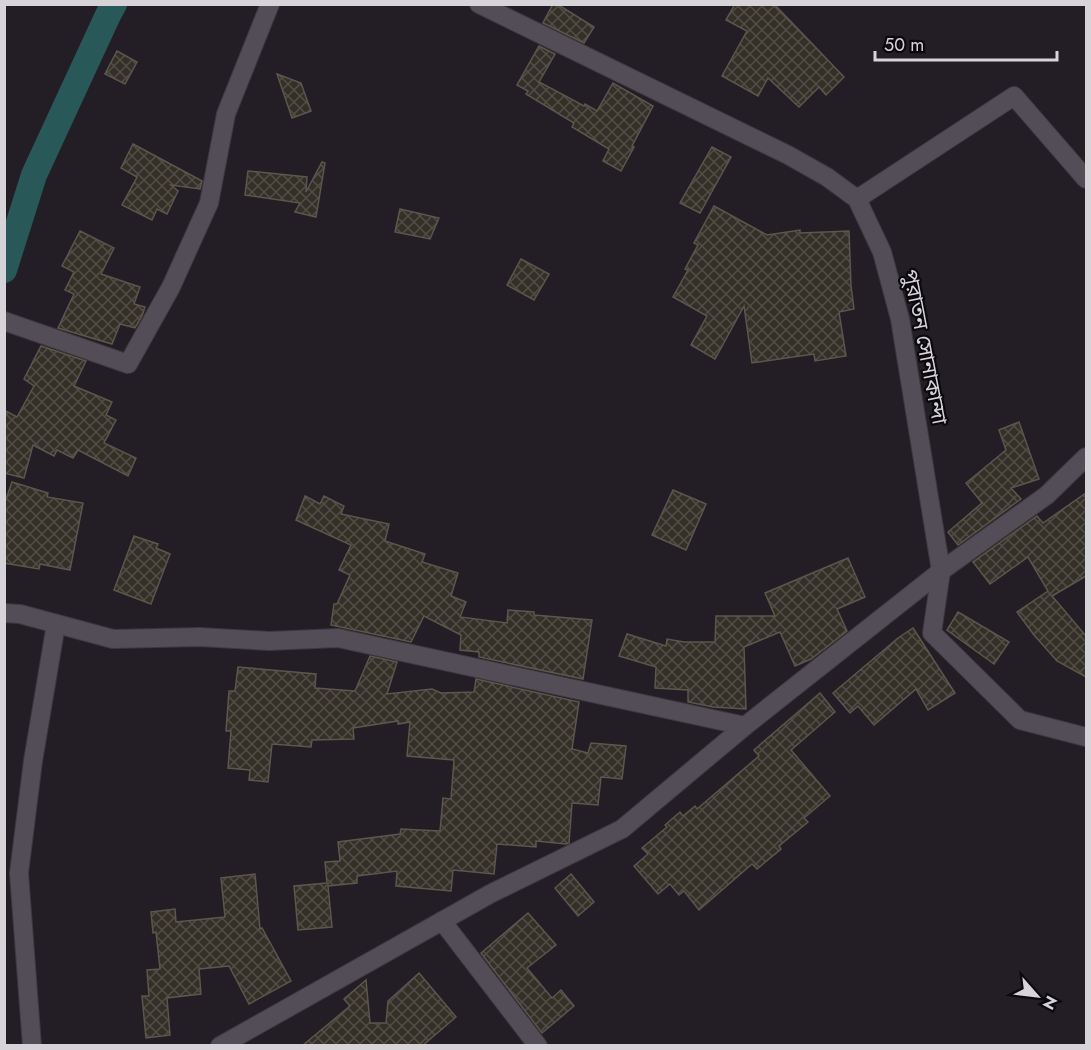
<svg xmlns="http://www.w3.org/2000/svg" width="1091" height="1050" font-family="Jost,'Noto Sans Bengali',sans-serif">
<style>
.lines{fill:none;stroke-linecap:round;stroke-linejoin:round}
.canal{stroke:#285858;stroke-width:26}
.building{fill:url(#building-cross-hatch);stroke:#5c564d;stroke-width:1.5}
.minor-casing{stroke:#3d393f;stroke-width:20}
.minor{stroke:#524d56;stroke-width:18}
.labels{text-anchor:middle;stroke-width:4.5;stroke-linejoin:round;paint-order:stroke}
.street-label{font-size:21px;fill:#d7d4d9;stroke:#0b090d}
</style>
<defs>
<pattern id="building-cross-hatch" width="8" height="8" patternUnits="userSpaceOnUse" patternTransform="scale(1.5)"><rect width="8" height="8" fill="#353027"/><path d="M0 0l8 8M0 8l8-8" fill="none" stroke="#524d46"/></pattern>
</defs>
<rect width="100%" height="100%" fill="#231e26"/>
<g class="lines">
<polyline class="canal" points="4,270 34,175 108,15 114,4"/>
</g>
<g class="building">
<polygon points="553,4 557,4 594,27 584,43 543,23"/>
<polygon points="735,4 774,4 844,77 826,95 819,87 799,107 768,78 758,96 722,76 747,31 726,20"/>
<polygon points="539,46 555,54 539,82 584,106 585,104 597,111 613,83 653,106 632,146 634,147 621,171 603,161 609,149 572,127 574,123 526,94 528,91 517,85"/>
<polygon points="117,51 137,62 125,84 105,74"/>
<polygon points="277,74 301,83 311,111 292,118"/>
<polygon points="133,144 202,181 200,189 171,185 178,191 167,214 157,209 152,220 122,205 137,177 121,168"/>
<polygon points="712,147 731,157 700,213 680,203"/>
<polygon points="322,162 325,163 316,217 295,212 300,203 245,195 248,171 307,177 306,192"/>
<polygon points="714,206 767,235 800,230 800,233 849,231 851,286 854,309 839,312 846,356 815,361 814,354 752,363 744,306 715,359 691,345 707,316 673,297 688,270 685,269 698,245 694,243"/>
<polygon points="400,209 439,218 430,239 395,232"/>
<polygon points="80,231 114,248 101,274 140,287 134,304 145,307 142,316 135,328 120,324 112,344 58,328 74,294 65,290 74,272 62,266"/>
<polygon points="521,259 549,274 534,300 507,285"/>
<polygon points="41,346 86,361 74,386 112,402 106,415 116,420 104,443 136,458 128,476 78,450 73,458 57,450 54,456 33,445 24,478 4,473 4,410 17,417 34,386 24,379"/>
<polygon points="1019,422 1039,479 1011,488 1021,499 958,545 948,532 982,503 966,483 1006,450 999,430"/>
<polygon points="12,482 48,493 47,497 83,503 70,570 40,564 39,569 4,563 4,505"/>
<polygon points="673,490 706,504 686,550 652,535"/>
<polygon points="1086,493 1086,576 1052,596 1086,636 1086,677 1057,661 1034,635 1017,612 1048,591 1028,557 990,584 973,562 1037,516 1043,523"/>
<polygon points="305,496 320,504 324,496 344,506 341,514 389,524 385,541 425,554 422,562 458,573 451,596 466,602 460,617 507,623 508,610 534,612 534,615 592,620 583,679 479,657 479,652 460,650 461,635 424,616 411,642 331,625 334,604 337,604 350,575 339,570 351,545 296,520"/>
<polygon points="134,536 158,544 156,548 170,554 151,604 114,590"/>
<polygon points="848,558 865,597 837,609 847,631 811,659 795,666 780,632 744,647 746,709 713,707 688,702 688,690 655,688 656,667 619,656 627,634 666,646 667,639 684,642 715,642 716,616 775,616 765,593"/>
<polygon points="958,612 1009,642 994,664 947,630"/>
<polygon points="913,628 955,693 928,710 916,689 874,725 858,706 850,713 833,693 898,638"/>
<polygon points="370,656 397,662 387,694 432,689 441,693 474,692 476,679 579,702 572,749 588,753 591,743 626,746 622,779 601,777 598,805 572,803 569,843 566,844 536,841 536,847 497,844 494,874 453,870 451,891 396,886 397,871 357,876 357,883 328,886 332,927 298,930 294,886 327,883 325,862 340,861 338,842 400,834 401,829 440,831 443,798 451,799 454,760 407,756 410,722 398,724 398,721 353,728 354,739 312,740 311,747 272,744 268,782 249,780 250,770 228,768 231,731 226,731 229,691 235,691 238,667 316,674 315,688 355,691"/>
<polygon points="820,693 835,712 791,750 830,796 804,818 808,822 779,846 781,849 757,869 752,864 699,910 684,891 679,895 670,884 658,894 634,866 648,854 642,848 667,827 665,825 680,812 683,816 695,806 697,809 759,756 754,750"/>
<polygon points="255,874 260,929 262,928 291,981 249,1004 229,966 199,969 201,994 167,998 170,1035 146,1038 142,996 149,996 147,970 160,969 156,932 153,933 151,912 175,909 176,922 225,917 221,878"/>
<polygon points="571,874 594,902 578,916 555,888"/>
<polygon points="528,913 556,945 527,968 552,998 561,990 574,1006 542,1033 481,953"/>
<polygon points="419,973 456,1017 422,1046 302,1046 350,1006 344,999 366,980 370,1023 386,1023 388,1001"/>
</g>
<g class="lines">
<g class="minor-casing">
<g id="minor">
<polyline points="479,4 788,155 827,177 857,199 882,252 900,319 941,571 932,633 1020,720 1086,737"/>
<polyline points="857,199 1014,96 1086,179"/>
<polyline points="4,321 128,364 171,287 209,203 226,114 270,4"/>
<polyline points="4,613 20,614 113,639 200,637 269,641 338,638 745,726"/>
<polyline points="442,921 538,1046"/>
<polyline points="32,1046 19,873 33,761 56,624"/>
<polyline points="220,1046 490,894 622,829 745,726 941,571 1047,495 1086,457"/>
</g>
</g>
<use href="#minor" class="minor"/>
</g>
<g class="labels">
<g class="street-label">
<text transform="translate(925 347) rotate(79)" y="7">পুরাতন সোনাকান্দা</text>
</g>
</g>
<rect width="1091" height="1050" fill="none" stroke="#d7d4d9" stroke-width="12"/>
<g transform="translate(1037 996) rotate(118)" stroke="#0b090d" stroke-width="4.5" paint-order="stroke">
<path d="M0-4.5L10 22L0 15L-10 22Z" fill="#d7d4d9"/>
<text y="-9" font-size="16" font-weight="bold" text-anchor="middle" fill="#d7d4d9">N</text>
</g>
<path d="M875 51v9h182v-9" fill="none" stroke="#d7d4d9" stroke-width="3"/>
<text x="884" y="51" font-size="18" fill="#d7d4d9" stroke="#0b090d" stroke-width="4.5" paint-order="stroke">50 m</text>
</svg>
